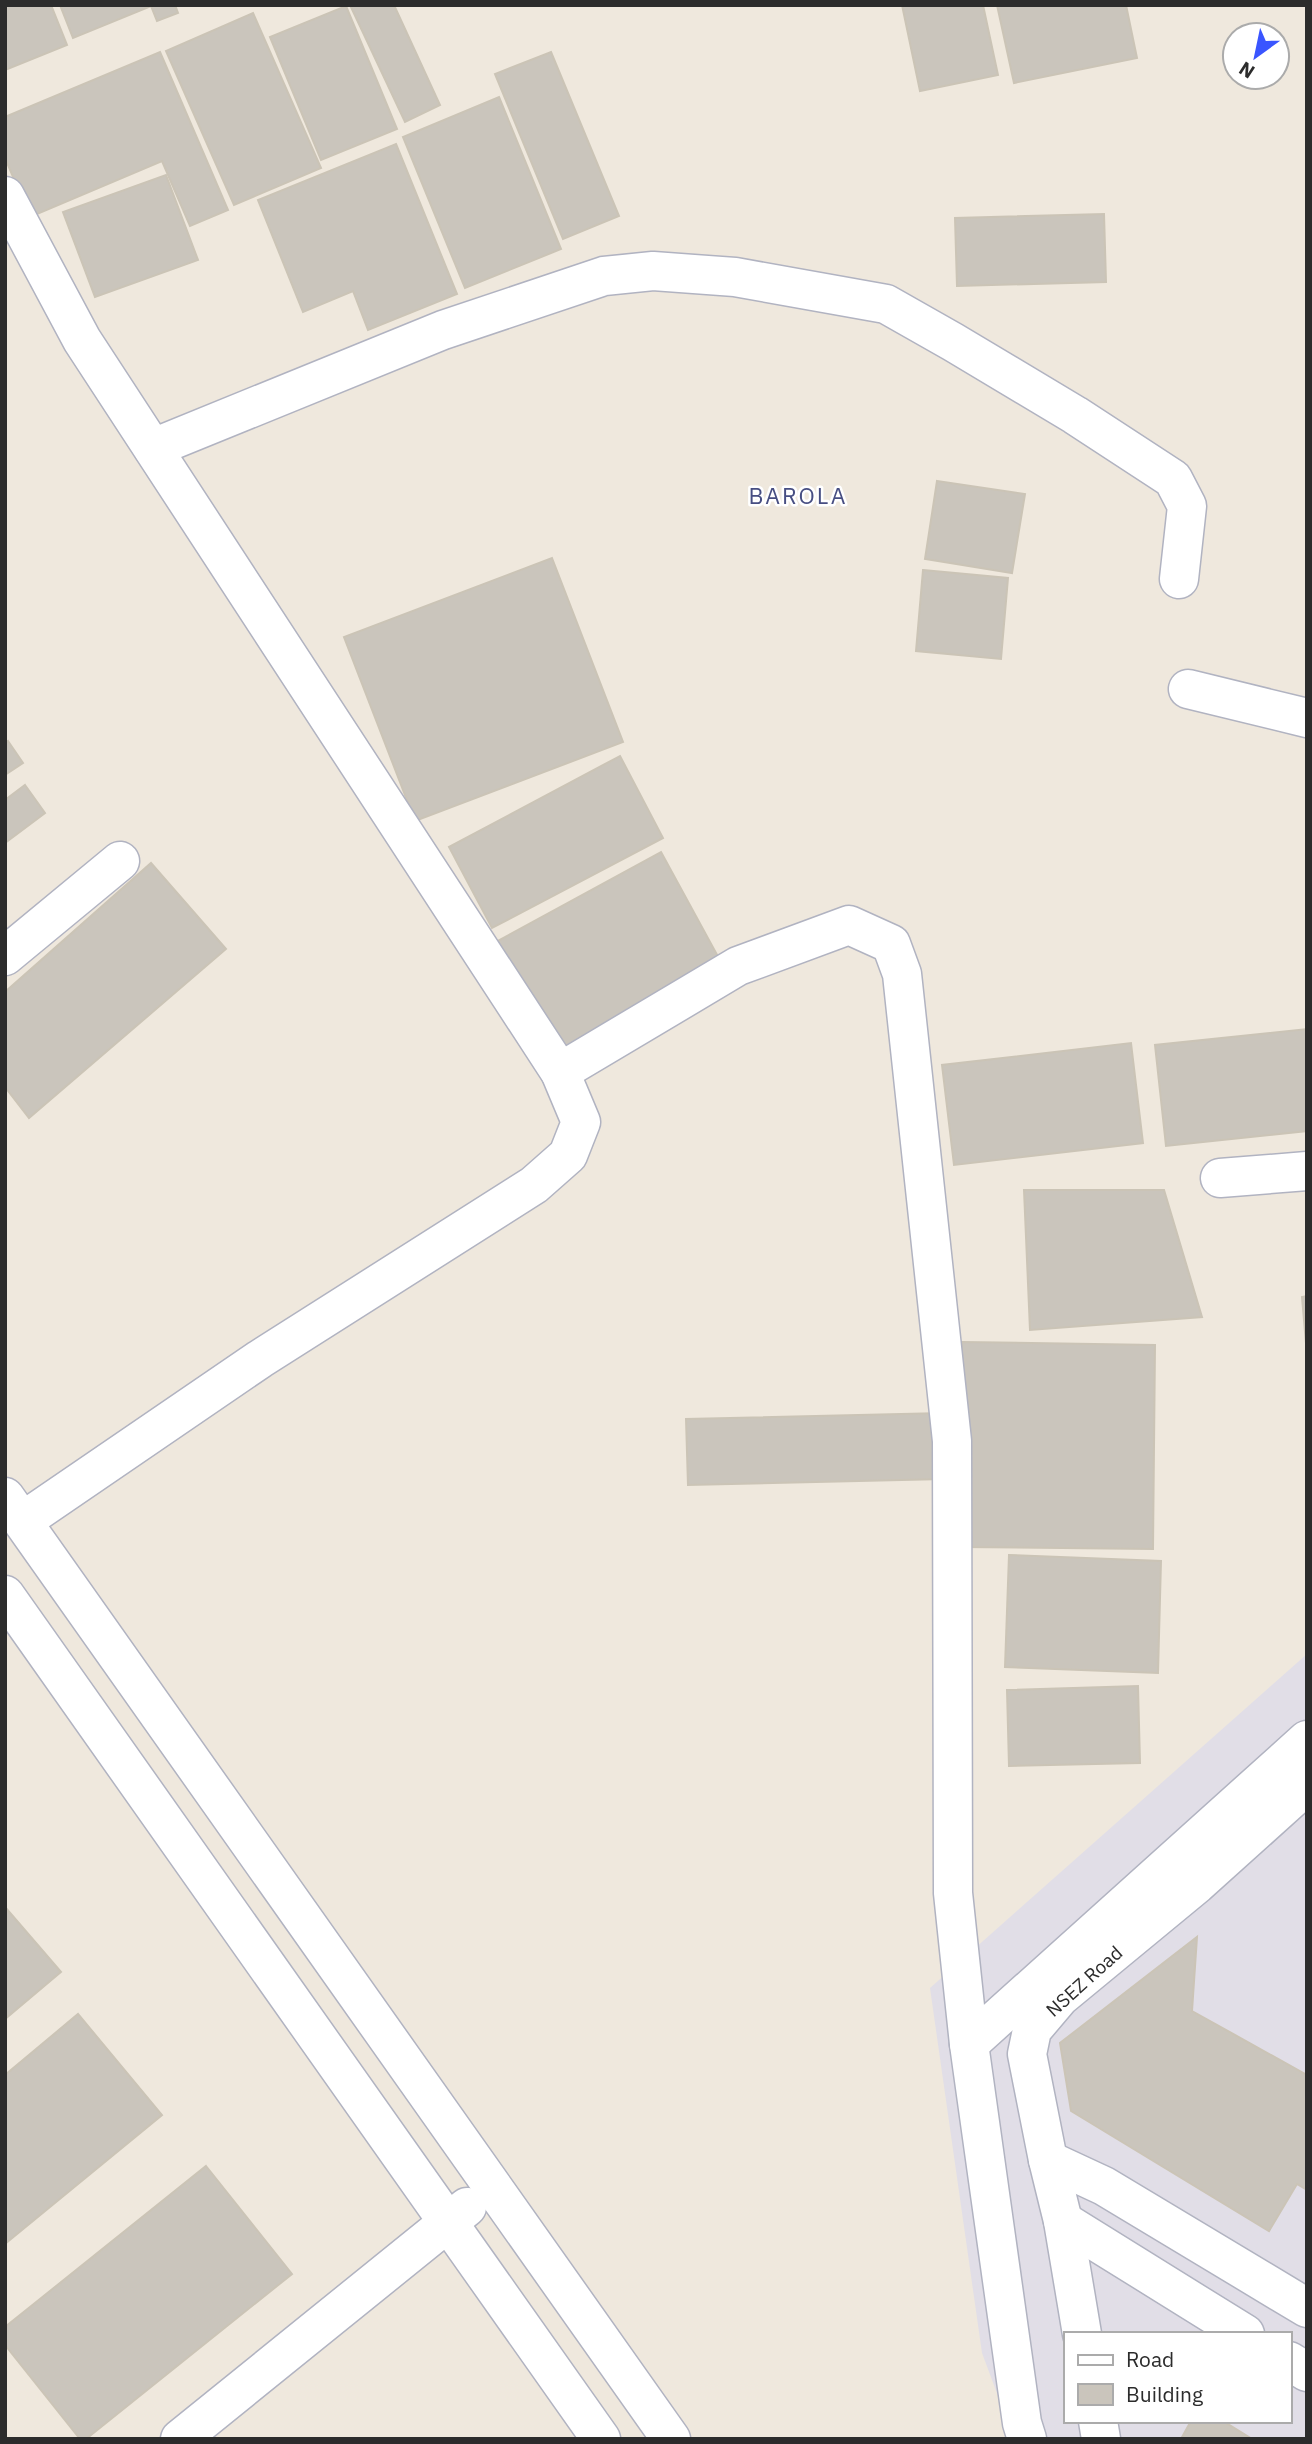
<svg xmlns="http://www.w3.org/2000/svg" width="1312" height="2444" font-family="'IBM Plex Sans',sans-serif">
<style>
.industrial{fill:#e1dee7;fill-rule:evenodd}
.building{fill:#cac5bc;stroke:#cbc4b6;stroke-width:2}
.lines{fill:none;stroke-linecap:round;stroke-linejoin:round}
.minor-casing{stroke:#b1b3c1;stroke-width:41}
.minor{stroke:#fff;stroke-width:38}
.labels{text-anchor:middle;stroke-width:5;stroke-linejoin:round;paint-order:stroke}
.street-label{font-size:19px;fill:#2c2c2c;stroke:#fff}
.quarter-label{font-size:23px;letter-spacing:2px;fill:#474e82;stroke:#fff}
</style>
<rect width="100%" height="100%" fill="#efe8dd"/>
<path class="industrial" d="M1307,1654V2439H1014L982,2353L930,1988ZM1065,2334H1289V2421H1065Z"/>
<g class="building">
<polygon points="5,5 51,5 67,45 5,70"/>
<polygon points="60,5 175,5 178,13 157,21 151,6 73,38"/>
<polygon points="350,5 394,5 440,105 405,122"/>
<polygon points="902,5 983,5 998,75 920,91"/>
<polygon points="997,5 1126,5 1137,58 1014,83"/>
<polygon points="346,6 397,129 321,160 270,37"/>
<polygon points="253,13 321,168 234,205 166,51"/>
<polygon points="160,52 228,210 190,226 162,161 30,217 5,158 5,117"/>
<polygon points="551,52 619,216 563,239 495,74"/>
<polygon points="499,97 561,249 465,288 403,137"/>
<polygon points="396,144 457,294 368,330 353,291 303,312 258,200"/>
<polygon points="166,175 198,260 95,297 63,212"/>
<polygon points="1104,214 1106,282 957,286 955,218"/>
<polygon points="937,481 1025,494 1012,573 925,559"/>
<polygon points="552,558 623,742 415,821 344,637"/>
<polygon points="923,570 1008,578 1001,659 916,651"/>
<polygon points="8,741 23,763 5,775 5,743"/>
<polygon points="620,756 663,838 492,928 449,847"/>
<polygon points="25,785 45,813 5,843 5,800"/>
<polygon points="661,852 721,962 557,1052 496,942"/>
<polygon points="151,863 226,949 29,1118 5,1087 5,992"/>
<polygon points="1307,1029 1307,1131 1166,1146 1155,1045"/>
<polygon points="1131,1043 1143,1143 954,1165 942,1065"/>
<polygon points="1024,1190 1164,1190 1202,1317 1030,1330"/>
<polygon points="1307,1296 1307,1355 1302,1297"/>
<polygon points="962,1342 1155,1345 1153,1549 961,1547"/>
<polygon points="943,1413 944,1479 688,1485 686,1419"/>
<polygon points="1009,1555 1161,1561 1158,1673 1005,1667"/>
<polygon points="1138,1686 1140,1763 1009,1766 1007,1690"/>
<polygon points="5,1907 61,1972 5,2019"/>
<polygon points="1197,1937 1192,2011 1307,2075 1307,2190 1297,2184 1269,2231 1071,2111 1060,2043"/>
<polygon points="78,2014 162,2115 5,2244 5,2075"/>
<polygon points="206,2166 292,2274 86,2439 80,2439 5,2345 5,2327"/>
<polygon points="1191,2421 1223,2421 1252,2439 1181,2439"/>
</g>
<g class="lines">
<g class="minor-casing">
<g id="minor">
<polyline points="5,196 82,340 560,1072 581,1122 568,1155 534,1185 260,1359 23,1521"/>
<polyline points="153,448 443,330 604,276 653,271 735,277 886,304 953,342 1075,415 1173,479 1187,506 1179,579"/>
<polyline points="1188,689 1307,718"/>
<polyline points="5,956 120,861"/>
<polyline points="560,1072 738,966 849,925 891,944 902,974 952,1441 953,1893 969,2044 1022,2423 1027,2439"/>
<polyline points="1220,1178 1307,1171"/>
<polyline points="5,1497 671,2439"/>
<polyline points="5,1595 601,2439"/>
<polyline points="969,2044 1307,1740"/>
<polyline points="1048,2160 1104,2186 1307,2308"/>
<polyline points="1063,2221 1245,2334"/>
<polyline points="1082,2334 1063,2221 1048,2160 1027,2054 1032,2030 1060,1997 1197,1884 1307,1785"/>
<polyline points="1289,2361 1307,2372"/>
<polyline points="1098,2421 1101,2439"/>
<polyline points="180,2439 467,2207"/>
</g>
</g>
<use href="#minor" class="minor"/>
</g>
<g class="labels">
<g class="street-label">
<text transform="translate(1084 1981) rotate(-42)" y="7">NSEZ Road</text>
</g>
<g class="quarter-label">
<text x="798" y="504">BAROLA</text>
</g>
</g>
<rect width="1312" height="2444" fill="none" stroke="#2c2c2c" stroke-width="14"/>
<rect x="1064" y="2332" width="228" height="91" fill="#ffffff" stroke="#ababab" stroke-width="2"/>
<rect x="1078" y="2355" width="35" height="10" fill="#ffffff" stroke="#ababab" stroke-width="2"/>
<text x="1126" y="2367" font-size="21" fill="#2c2c2c">Road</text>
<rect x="1078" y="2384" width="35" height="21" fill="#cac5bc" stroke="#ababab" stroke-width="2"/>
<text x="1126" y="2402" font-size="21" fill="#2c2c2c">Building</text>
<g transform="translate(1256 56) rotate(213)"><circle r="33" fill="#ffffff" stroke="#ababab" stroke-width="2"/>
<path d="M0-5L12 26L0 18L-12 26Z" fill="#3a55ff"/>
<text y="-10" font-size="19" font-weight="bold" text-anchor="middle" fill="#2c2c2c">N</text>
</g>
</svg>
